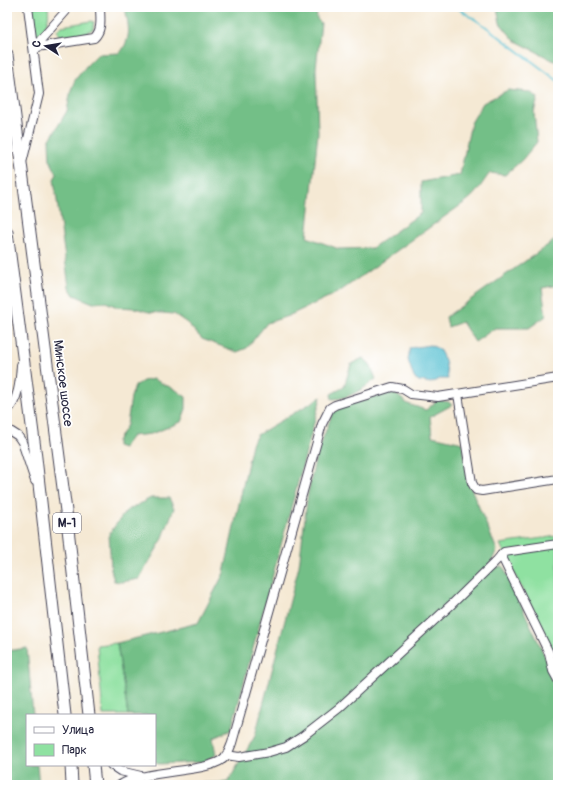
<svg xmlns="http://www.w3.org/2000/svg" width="565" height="792" font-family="Pangolin,sans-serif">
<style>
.green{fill:#8fe1a1;stroke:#58826e}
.forest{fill:#73bf87;stroke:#4a7061}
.water{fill:#56c0d1;stroke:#3c7186}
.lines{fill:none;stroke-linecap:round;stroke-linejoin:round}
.stream{stroke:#56c0d1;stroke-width:2}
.minor-casing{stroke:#424052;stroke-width:10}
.highway-casing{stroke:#424052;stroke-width:13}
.minor{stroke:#fff;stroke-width:8}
.highway{stroke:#fff;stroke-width:11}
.labels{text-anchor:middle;stroke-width:3.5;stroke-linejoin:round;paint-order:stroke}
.shield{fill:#fff;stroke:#646476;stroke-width:1}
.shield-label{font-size:12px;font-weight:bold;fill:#22223b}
.street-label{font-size:13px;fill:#22223b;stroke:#fff}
</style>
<rect width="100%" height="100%" fill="#fff"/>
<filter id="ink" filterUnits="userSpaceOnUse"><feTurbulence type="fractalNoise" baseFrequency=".025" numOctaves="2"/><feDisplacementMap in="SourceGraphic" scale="8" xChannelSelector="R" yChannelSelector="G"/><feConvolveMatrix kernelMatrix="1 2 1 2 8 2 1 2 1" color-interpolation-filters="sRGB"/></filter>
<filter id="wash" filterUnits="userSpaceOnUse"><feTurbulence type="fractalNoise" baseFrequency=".012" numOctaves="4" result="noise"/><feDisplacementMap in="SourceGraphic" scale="16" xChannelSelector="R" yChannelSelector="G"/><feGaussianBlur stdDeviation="0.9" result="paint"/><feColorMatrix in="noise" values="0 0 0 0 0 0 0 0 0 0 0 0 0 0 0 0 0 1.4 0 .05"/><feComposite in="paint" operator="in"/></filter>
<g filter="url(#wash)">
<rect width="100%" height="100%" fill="#f5e9d4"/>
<g class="green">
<path d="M32,7H48C50,20 46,28 36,36Z"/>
<polygon points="92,21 94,22 93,29 86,33 59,36 57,30 62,26"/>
<polygon points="558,536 558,664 500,544"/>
<polygon points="117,643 128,715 103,715 97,645"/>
</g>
<g class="forest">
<path d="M125,7H316L317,19L321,23L316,68L318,133L307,237L339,249L372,248L421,213V182L460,175L471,123L483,103L508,90L530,92L538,98L534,112L537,142L522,160L505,175L490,173C482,183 478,192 468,200L339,292L288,316L267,323L247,348L237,352L202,339L187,323L174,314L149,312L135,308L117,307L106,302L93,303L74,295L69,287L54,179L57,174L50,160L49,141L67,111L71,90L75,80L87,65L98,54L120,53C133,36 128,26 125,7Z"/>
<polygon points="497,7 558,7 558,63 514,40 500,23"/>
<polygon points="558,238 558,285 542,288 546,316 529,328 495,328 475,342 462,322 448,327 446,317"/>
<path d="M363,358L370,364L376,379C363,389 349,399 332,399L331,394L344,387L351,364Z"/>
<polygon points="153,379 176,390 186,397 186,409 181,422 151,434 132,436 123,448 117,446 117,441 127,425 131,397 135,386 143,381"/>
<polygon points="392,391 408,404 426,410 438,400 449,402 452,405 430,417 432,436 463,443 468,481 497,550 488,569 503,566 558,684 558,785 162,785 228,782 255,736 299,566 308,493 316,456 333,412 343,406"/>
<polygon points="321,397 231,730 213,738 216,755 203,762 158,764 155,762 155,715 128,715 117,643 198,623 224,573 252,444 257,435"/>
<polygon points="151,498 169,498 174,508 162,540 139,579 121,582 114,581 111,569 109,534 126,511"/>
<polygon points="27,648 33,715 27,715 27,765 37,765 39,785 7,785 7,651"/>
</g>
<polygon class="water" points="430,345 439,349 445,360 448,379 439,379 431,383 419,381 414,378 408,360 410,348"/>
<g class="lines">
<polyline class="stream" points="456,7 485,26 558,81"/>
</g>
</g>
<g filter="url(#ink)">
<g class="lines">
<g class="minor-casing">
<g id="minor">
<path d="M37,47L94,38C103,30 100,17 100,7"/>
<polyline points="36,49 37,44 66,11 65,7"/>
<polyline points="23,159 39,94 28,7"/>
<polyline points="458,394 472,483 476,490 482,491 558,479"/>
<path d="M7,411C19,400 20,380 21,365"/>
<polyline points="7,429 18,436 22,442 35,481"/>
<polyline points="501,555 549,653 553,671 558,680"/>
<polyline points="226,755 239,757 269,752 286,747 303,736 339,708 452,604 497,560 504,552 558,544"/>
<polyline points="111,765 120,771 141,776"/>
<path d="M120,785C144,769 212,773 225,757C228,754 230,748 232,743L322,424L330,408L335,405L392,387L403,389L411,394L438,397L558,378"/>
</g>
</g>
<g class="highway-casing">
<g id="highway">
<polyline points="7,55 66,511 89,715"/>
<polyline points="7,232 35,449 65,715"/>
<polyline points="71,765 72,785"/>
<polyline points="93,765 95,785"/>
</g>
</g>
<use href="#minor" class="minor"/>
<use href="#highway" class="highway"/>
</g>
</g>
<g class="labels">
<rect class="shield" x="53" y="513" width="28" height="20" rx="3"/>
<g class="shield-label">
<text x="67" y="527">М-1</text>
</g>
<g class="street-label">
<text transform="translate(64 383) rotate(83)" y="5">Минское шоссе</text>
</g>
</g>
<rect width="565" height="792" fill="none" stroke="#fff" stroke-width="24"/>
<rect x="26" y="714" width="130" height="52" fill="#ffffff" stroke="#a7a7b1"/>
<rect x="34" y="727" width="20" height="6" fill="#ffffff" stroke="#a7a7b1"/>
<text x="62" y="734" font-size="12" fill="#22223b">Улица</text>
<rect x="34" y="744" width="20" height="12" fill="#8fe1a1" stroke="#a7a7b1"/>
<text x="62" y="754" font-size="12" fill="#22223b">Парк</text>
<g transform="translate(46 46) rotate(282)" stroke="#ffffff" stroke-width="3" paint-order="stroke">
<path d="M0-3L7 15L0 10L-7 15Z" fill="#22223b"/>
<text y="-6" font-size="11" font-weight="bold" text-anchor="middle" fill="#22223b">С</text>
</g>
</svg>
